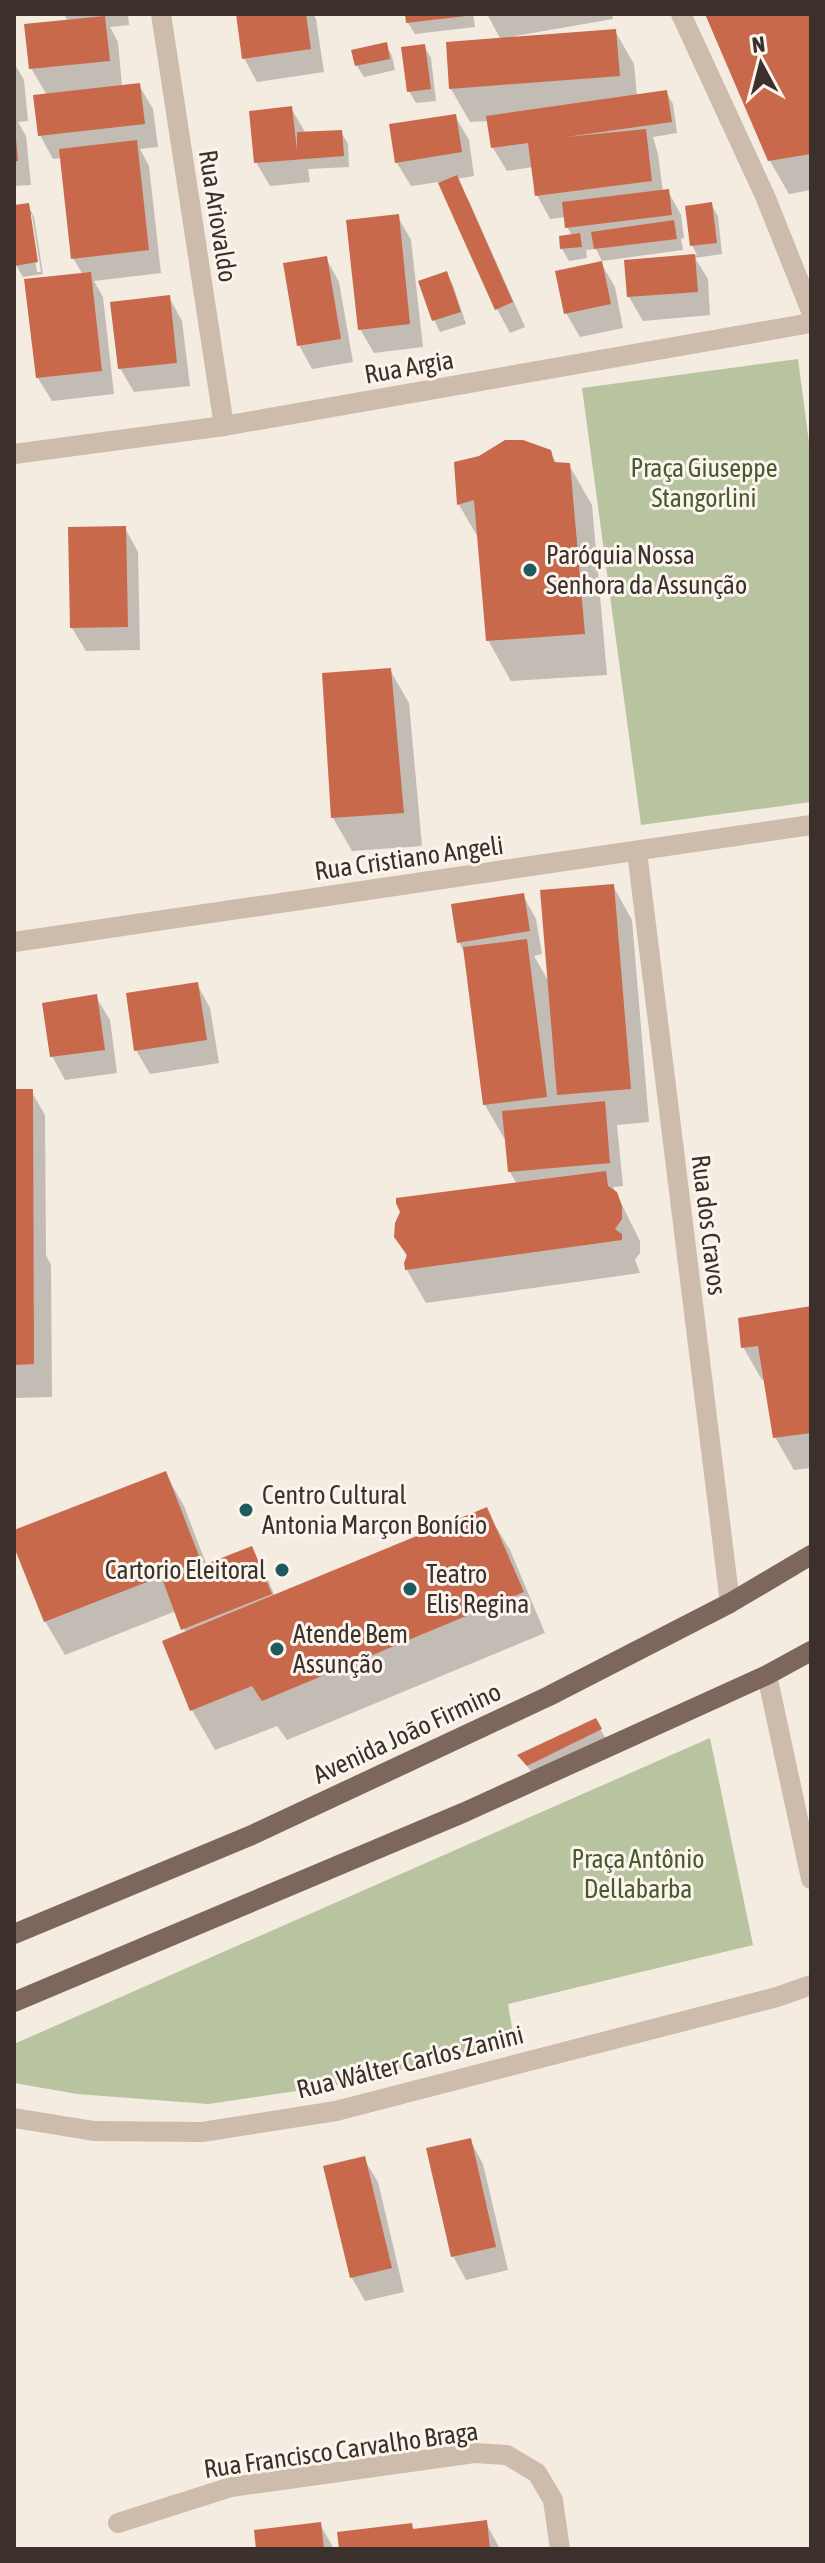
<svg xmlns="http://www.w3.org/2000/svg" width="825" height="2563" font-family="'Asap Condensed',sans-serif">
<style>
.green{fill:#b8c4a0}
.shadow{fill:#0003;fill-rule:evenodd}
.building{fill:#c8694b}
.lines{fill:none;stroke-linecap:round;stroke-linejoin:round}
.minor{stroke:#cdbbac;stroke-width:20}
.major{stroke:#7d675c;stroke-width:20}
.poi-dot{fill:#1f5a5e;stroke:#fbf5ee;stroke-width:3}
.labels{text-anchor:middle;stroke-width:6;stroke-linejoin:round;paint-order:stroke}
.street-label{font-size:26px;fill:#3b302b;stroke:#fbf5ee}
.park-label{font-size:26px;fill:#4a5a2e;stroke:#fbf5ee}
.poi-label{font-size:26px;fill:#3b302b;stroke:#fbf5ee;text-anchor:start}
</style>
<rect width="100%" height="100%" fill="#f4ebe1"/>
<g class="green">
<polygon points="798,359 811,458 811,802 641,825 582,388"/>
<polygon points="710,1738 753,1945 508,2004 514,2040 350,2083 208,2104 77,2094 14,2083 14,2044"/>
</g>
<g class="shadow">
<polygon points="64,14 128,14 129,25 110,27 118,42 122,87 139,85 153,109 158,147 140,149 149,166 161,273 94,281 103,297 114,394 52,401 38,378 83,275 73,258 62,158 53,159 40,135 47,95 31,68 68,21"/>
<polygon points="238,14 313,14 316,19 324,72 257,82 244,58"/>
<polygon points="407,14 473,14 475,27 415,34 408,23"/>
<polygon points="487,14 612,14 613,19 515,36 515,39 615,31 634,64 637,96 666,92 673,104 677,133 653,137 658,154 663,192 668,191 681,215 684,238 681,239 683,250 602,261 596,249 586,250 587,258 569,261 562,249 572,236 567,227 566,217 550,219 537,195 533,167 507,171 493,148 489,121 470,122 451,89 448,44 501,40"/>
<polygon points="707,14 811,14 811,190 789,194 770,161"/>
<polygon points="386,45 392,56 395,70 364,77 357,66"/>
<polygon points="424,46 431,58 436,101 416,103 409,91"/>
<polygon points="14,63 24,80 28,121 18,122 26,136 31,185 14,186"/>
<polygon points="291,108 305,132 341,132 348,144 349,167 308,169 310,182 270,186 256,162"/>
<polygon points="455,116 469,140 474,176 456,179 469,201 525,327 510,333 497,309 439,182 411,186 397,163 391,126"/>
<polygon points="711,204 718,216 722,254 695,258 708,279 710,315 643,321 629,297 626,262 697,255 692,245"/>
<path d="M28,205L34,217L43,274L23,277L16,265L14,253V207ZM28,215H32L41,272H37Z"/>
<polygon points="398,217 411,240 423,347 374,353 360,329"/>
<polygon points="326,258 339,282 353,362 312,369 299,345"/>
<polygon points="601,263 615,287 623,328 580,337 566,313"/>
<polygon points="446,273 453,285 466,324 440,332 434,320"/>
<polygon points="169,297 182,321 190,386 134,392 120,368"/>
<polygon points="550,452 557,464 569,465 592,505 607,675 511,681 488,640 479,539 459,505 456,463"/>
<polygon points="125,528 138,552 140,650 86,651 72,628"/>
<polygon points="390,670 409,703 422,846 352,851 333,818"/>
<polygon points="613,886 632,920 649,1122 617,1125 623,1186 613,1187 640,1241 640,1253 635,1260 640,1273 426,1303 407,1270 408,1258 396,1237 517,1184 510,1172 507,1138 504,1138 485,1105 466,955 459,942 523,895 536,919 542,954 534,956 549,982"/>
<polygon points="197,984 210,1008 219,1063 150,1074 136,1050"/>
<polygon points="96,997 110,1020 117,1073 65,1080 52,1056"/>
<polygon points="14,1091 31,1091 45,1115 46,1255 51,1265 52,1397 14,1398"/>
<polygon points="811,1309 811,1468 794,1470 775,1437 766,1380 762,1380 743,1347"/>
<polygon points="165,1473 184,1506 207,1566 251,1548 265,1572 275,1597 486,1510 510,1550 545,1633 287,1740 277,1726 215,1750 192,1710 186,1633 176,1611 65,1655 45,1621 14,1541 14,1532"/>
<polygon points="595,1720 607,1741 535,1777 520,1756"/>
<polygon points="470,2140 483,2164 508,2270 466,2280 453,2256"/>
<polygon points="364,2159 378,2182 404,2292 365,2301 352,2278"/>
<polygon points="486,2523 500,2549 341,2549 411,2525 415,2531"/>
<polygon points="320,2524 334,2549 258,2549"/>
</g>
<g class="building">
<polygon points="236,14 306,14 311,49 242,59"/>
<polygon points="405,14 466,14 466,16 406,23"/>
<polygon points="705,14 811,14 811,154 768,161"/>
<polygon points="105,16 110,61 29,69 24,24"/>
<polygon points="616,29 620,76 449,89 446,42"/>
<polygon points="387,42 390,59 355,66 351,50"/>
<polygon points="425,44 431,89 407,92 401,47"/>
<polygon points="140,83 145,124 38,136 33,95"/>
<polygon points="667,90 672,122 566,137 646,129 652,181 535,196 528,143 491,148 486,116"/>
<polygon points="292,106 297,150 297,132 342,130 344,156 254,163 249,111"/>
<polygon points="456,114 462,152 395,163 389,124"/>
<polygon points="14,139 16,139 18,161 14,162"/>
<polygon points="137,140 149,250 71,259 59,149"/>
<polygon points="457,175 513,302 495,310 438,183"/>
<polygon points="669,189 672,215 565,228 562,202"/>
<polygon points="712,202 717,243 690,246 685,206"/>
<polygon points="29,203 38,262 14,266 14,205"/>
<polygon points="399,214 410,324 358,330 346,220"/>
<polygon points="674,220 677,239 594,249 591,232"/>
<polygon points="580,233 582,247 560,249 559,236"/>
<polygon points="695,254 698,292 627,297 624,260"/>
<polygon points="327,256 341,339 297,346 283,263"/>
<polygon points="602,261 611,304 564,314 555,271"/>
<polygon points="447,271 461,312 432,321 418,281"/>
<polygon points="91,272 102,371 36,378 24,279"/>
<polygon points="170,295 177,363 118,369 110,302"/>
<polygon points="505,440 523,440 551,450 554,462 570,463 585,634 486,641 474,500 457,505 454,462 479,456"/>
<polygon points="126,526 128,627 70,628 68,527"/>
<polygon points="391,668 404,813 331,818 322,673"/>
<polygon points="614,884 631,1089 557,1095 540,890"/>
<polygon points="524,893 530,931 457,943 451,904"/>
<polygon points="527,939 547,1097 483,1105 463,947"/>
<polygon points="198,982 207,1040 134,1051 126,993"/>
<polygon points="97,994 105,1050 50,1057 42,1003"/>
<polygon points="14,1089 33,1089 34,1364 14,1365"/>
<polygon points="605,1101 610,1163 508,1172 502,1111"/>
<polygon points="606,1171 608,1186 617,1192 622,1206 622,1219 615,1229 622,1234 622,1240 405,1270 404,1263 407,1255 394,1237 395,1223 400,1212 396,1203 396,1198"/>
<polygon points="811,1306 811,1433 773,1438 758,1346 741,1348 738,1318"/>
<polygon points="166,1471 201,1561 44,1622 14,1547 14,1530"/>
<polygon points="487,1507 524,1592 262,1701 252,1686 190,1711 162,1641"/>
<polygon points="252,1546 272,1594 181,1630 163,1581"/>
<polygon points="596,1718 602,1729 527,1766 517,1755"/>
<polygon points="471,2138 496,2247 451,2257 426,2148"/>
<polygon points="365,2156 392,2268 350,2278 323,2166"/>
<polygon points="487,2520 490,2549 339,2549 337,2532 412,2523 413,2529"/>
<polygon points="321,2522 324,2549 256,2549 254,2530"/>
</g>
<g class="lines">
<g class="minor">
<polyline points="161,14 224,426"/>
<polyline points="681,14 765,196 811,311"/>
<polyline points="14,454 224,426 811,323"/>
<polyline points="637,852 730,1603"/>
<polyline points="14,942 811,825"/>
<polyline points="767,1675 811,1879"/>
<polyline points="14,2118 94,2131 202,2132 336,2111 777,1997 811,1985"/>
<polyline points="118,2523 231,2487 474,2453 507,2455 537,2473 553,2500 560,2549"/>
</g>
<g class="major">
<polyline points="14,1934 252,1835 549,1696 730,1603 811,1555"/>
<polyline points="14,2002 465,1812 767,1675 811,1651"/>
</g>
</g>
<g class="poi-dot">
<circle cx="530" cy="570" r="8"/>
<circle cx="246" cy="1510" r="8"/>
<circle cx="282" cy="1570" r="8"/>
<circle cx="410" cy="1589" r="8"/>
<circle cx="277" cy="1649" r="8"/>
</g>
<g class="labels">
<g class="street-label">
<text transform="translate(218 216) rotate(81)" y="9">Rua Ariovaldo</text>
<text transform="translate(409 367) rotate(-10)" y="9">Rua Argia</text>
<text transform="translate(409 858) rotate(-8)" y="9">Rua Cristiano Angeli</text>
<text transform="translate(709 1225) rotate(83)" y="9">Rua dos Cravos</text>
<text transform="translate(407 1733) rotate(-25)" y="9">Avenida João Firmino</text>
<text transform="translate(410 2062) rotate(-14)" y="9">Rua Wálter Carlos Zanini</text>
<text transform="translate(341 2450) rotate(-8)" y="9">Rua Francisco Carvalho Braga</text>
</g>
<g class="park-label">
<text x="704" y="477">Praça Giuseppe<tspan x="704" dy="30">Stangorlini</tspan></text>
<text x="638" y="1868">Praça Antônio<tspan x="638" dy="30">Dellabarba</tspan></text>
</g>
<g class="poi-label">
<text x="546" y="564">Paróquia Nossa<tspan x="546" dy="30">Senhora da Assunção</tspan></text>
<text x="262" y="1504">Centro Cultural<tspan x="262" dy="30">Antonia Marçon Bonício</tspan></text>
<text x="266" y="1579" text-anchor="end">Cartorio Eleitoral</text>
<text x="426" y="1583">Teatro<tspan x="426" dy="30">Elis Regina</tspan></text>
<text x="293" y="1643">Atende Bem<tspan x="293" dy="30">Assunção</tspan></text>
</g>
</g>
<rect width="825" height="2563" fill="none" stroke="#3b302b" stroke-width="32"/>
<g transform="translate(761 64) rotate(353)" stroke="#fbf5ee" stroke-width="6" paint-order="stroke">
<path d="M0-6L14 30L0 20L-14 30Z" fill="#3b302b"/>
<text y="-12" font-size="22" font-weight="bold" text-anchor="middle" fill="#3b302b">N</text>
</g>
</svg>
